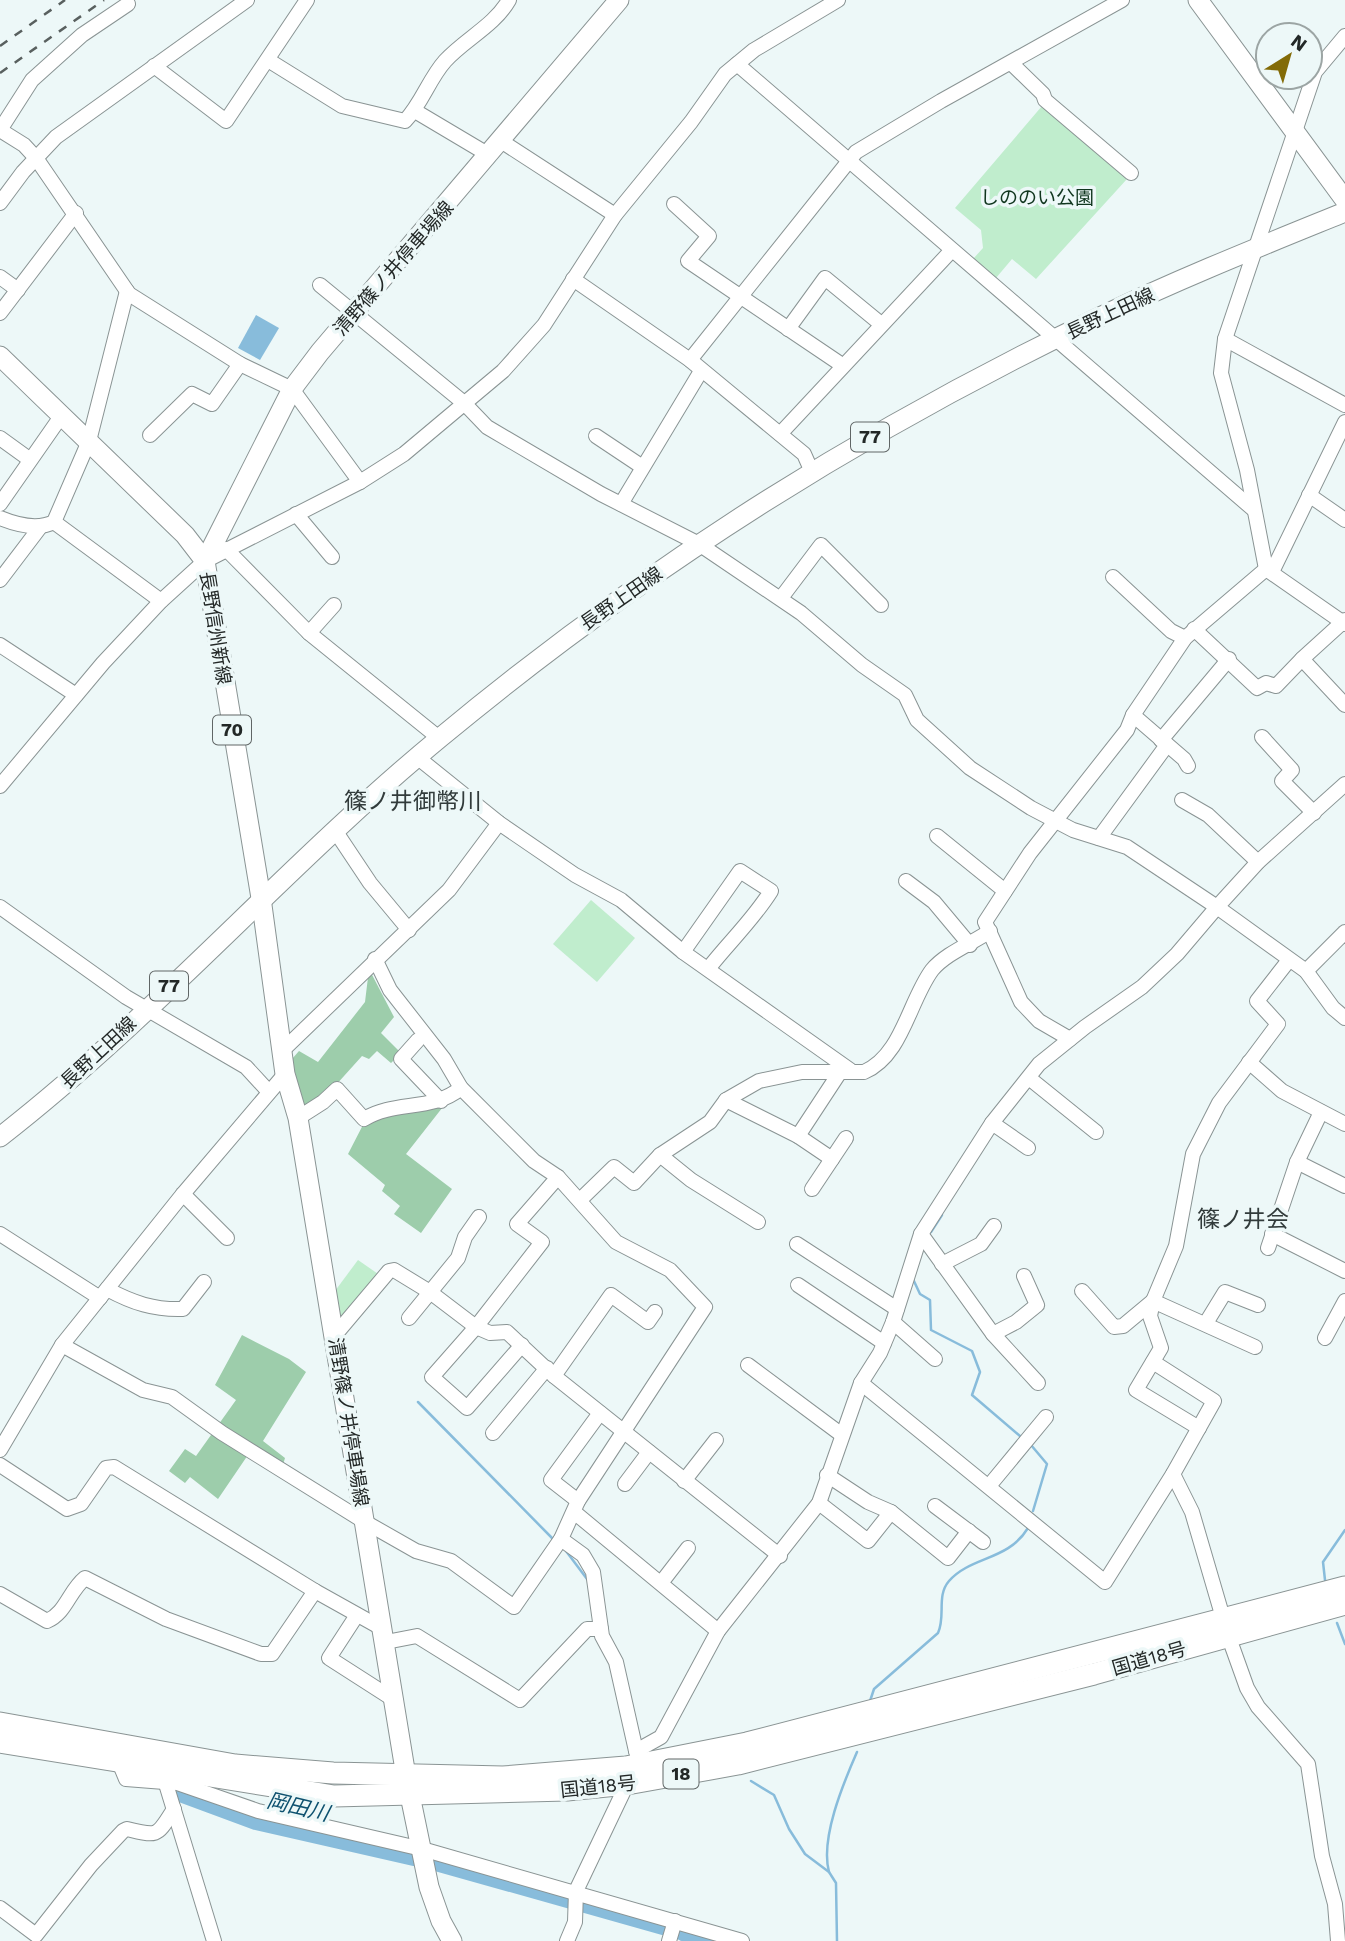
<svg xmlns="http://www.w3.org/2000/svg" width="1345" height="1941" font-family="'Work Sans','Noto Sans JP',sans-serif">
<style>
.green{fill:#c0edcd}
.forest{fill:#9dcdab}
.water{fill:#88bcdb}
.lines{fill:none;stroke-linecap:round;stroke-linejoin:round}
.stream{stroke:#88bcdb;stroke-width:2.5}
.river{stroke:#88bcdb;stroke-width:18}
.minor-casing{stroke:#8a9494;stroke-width:16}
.major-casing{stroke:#8a9494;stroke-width:21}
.highway-casing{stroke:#8a9494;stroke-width:23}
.minor{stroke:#fff;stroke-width:14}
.major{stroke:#fff;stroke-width:19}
.highway{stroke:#fff;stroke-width:21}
.rail{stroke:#59605f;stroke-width:2.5;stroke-dasharray:9 9;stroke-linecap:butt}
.labels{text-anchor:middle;stroke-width:7;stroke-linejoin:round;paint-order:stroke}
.shield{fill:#edf8f8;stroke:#606666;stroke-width:2}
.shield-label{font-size:18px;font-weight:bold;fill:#232827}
.park-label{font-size:19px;fill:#10361e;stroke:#edf8f8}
.street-label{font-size:19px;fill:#232827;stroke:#edf8f8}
.water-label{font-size:21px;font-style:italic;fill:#0e516f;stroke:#edf8f8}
.quarter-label{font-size:23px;fill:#323b3b;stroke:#edf8f8}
</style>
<rect width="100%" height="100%" fill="#edf8f8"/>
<g class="green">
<polygon points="1042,106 1127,179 1036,279 1012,259 996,278 973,259 983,248 981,230 955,208"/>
<polygon points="591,900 635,938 597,982 553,944"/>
<polygon points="358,1260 381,1276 338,1326 332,1295"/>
</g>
<g class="forest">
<polygon points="369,969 394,1017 381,1033 401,1053 391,1063 377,1051 369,1059 362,1056 335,1086 304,1112 292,1059 299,1051 318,1062 365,1002"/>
<polygon points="446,1103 406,1154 452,1189 421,1233 394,1214 400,1206 382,1191 385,1185 348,1154 365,1121"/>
<polygon points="242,1335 289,1359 306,1372 263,1441 285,1458 282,1468 252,1449 218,1499 190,1477 185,1483 169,1471 185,1449 196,1456 236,1400 215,1385"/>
</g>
<polygon class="water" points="256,315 279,328 260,360 238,348"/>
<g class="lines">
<g class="stream">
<polyline points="931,1232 942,1215"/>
<polyline points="913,1279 920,1294 930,1300 931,1330 972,1351 980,1372 972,1395 1020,1436"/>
<polyline points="418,1402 553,1539"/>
<polyline points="1031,1445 1047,1464 1033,1511"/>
<polyline points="566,1551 587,1579"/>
<polyline points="1325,1580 1323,1562 1345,1530"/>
<polyline points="1337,1623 1345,1644"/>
<path d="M870,1701L874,1689L938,1633C946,1616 936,1596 949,1581C971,1556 1008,1561 1028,1528"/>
<polyline points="751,1781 774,1795 789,1829 805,1854 829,1872 836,1883 837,1941"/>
<path d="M829,1872C820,1839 843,1784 857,1752"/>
</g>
<g class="river">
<polyline points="175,1791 256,1821 414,1857"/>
<polyline points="436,1862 667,1927"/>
<polyline points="683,1932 714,1941"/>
</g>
<g class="minor-casing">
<g id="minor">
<path d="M268,60L342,106L405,121C422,103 429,79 445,61C465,39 494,26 509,0"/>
<polyline points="1011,63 1043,94 1045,100 1131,173"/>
<polyline points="737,64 1253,509"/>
<polyline points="154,66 226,121 307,0"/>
<polyline points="415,111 489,155"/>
<polyline points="0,130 24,145 36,158 129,294 240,364 292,389 360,482"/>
<polyline points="0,130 32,80 82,35 128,4"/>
<polyline points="501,141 615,215"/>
<polyline points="0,203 23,172 56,137 247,0"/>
<polyline points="674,204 709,236 688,261 842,365"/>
<polyline points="0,277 18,290"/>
<polyline points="573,279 690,360 804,454 812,472"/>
<polyline points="320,285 464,403 487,427 601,494 699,544 801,613 862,665 905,695 917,720 970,768 1031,808 1073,830 1127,847 1217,907 1177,954 1142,987 1085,1027 1039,1064 992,1123 921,1234 893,1322 880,1353 861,1383 819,1503 718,1631 661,1737 636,1751 640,1766"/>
<polyline points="0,313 76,213"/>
<polyline points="788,329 825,278 881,324"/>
<polyline points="1225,339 1345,405"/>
<polyline points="690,360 856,152 941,101 1122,0"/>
<polyline points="780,434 952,250"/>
<polyline points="150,435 192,394 212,404 240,364"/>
<polyline points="596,436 641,466"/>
<polyline points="0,438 29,459"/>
<polyline points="1309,495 1345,520"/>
<polyline points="0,504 62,415"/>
<polyline points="621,504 701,371"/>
<polyline points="296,514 332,557"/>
<path d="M0,518C17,525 38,530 54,522L89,441L127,291"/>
<polyline points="54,522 161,601"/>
<polyline points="226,549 309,633 439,738"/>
<polyline points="1266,569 1247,470 1221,373 1225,339 1315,72 1345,36"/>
<polyline points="1266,569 1345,624"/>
<polyline points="1272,572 1345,422"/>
<polyline points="1113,577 1171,631 1185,638"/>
<polyline points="0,580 41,526"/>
<polyline points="781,598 821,545 881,605"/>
<polyline points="1194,629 1257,688 1266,683 1276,686 1302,659 1345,705"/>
<polyline points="309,633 334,605"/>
<polyline points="0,645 76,695"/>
<polyline points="1302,659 1345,620"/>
<polyline points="1133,715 1184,759 1188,766"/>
<polyline points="1262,737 1292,770 1282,781 1314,813"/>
<polyline points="1161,740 1229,659"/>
<polyline points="417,757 499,823 575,875 621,900 683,952 850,1070"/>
<polyline points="1345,784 1258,862 1217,907 1306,971 1333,1008 1345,1018"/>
<polyline points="0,786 103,663 161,601 205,561 360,482 404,454 503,371 544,325 615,215 691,122 725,74 754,50 838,0"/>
<polyline points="1182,800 1208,815 1258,862"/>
<polyline points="334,829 370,883 409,930"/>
<polyline points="937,836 1005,891"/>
<polyline points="1099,838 1167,745"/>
<polyline points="906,881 934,902 970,945"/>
<polyline points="0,907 126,997 246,1067 269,1092"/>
<path d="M683,952L740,871L771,891C753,920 729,942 708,969"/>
<polyline points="375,959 390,990 444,1059 461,1088 534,1161 558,1177 616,1242 670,1270 705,1307 578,1501 561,1539 583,1555 593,1572 602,1636 616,1662 636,1751"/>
<polyline points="1306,971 1345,932"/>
<polyline points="1070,1039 1039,1021 1021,1002 985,922 1030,853 1127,730 1133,715 1185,638 1266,569"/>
<polyline points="418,1040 401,1059 441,1101"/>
<polyline points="283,1050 449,890 499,823"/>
<polyline points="1249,1062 1282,1091 1345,1124"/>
<polyline points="1029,1078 1096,1132"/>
<polyline points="726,1100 798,1136 840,1072"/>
<path d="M298,1118L323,1102L337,1089L364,1119C395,1100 432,1112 461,1088"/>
<polyline points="992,1123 1028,1148"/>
<polyline points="798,1136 832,1159"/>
<polyline points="660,1155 691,1180 758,1222"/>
<polyline points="1297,1162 1345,1186"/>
<polyline points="812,1189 846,1138"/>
<polyline points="183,1194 227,1238"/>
<path d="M580,1200L614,1167L634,1183L660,1155L710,1122L726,1100L759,1081L802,1072H864C902,1056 909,1001 932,970C946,953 973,943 990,931"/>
<polyline points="0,1234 100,1298"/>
<polyline points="921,1234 993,1334 1038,1383"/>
<polyline points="1272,1234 1345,1271"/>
<polyline points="797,1244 897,1309"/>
<polyline points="1268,1248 1297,1162 1321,1112"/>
<polyline points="942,1264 981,1244 994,1226"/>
<polyline points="798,1285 884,1343"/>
<path d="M107,1289C133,1303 154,1310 183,1309L204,1282"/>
<polyline points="1082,1291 1114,1327 1123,1326 1153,1301 1255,1347"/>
<polyline points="409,1318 458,1258 465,1237 479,1217"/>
<polyline points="893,1322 935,1359"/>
<polyline points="1206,1323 1225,1292 1258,1305"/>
<polyline points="993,1334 1016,1322 1037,1305 1024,1276"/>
<polyline points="335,1335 389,1271 394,1270 430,1292 476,1327 490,1333 507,1332 554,1376 780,1556"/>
<polyline points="1325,1338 1345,1301"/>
<polyline points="62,1345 143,1390 172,1397 222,1433 365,1522 416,1551 451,1561 514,1607 561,1539"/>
<polyline points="522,1345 467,1408 432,1377 476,1327 542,1242 517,1224 558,1177"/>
<polyline points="748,1365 842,1435"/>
<polyline points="554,1376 611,1295 648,1322 655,1312"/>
<polyline points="861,1383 1105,1582 1173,1474 1214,1401 1153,1362"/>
<polyline points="1199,1428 1136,1390 1161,1348 1150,1316 1153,1301 1176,1246 1193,1154 1219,1103 1278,1024 1257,1001 1289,960"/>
<polyline points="493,1433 547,1368"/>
<polyline points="0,1450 62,1345 183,1194 285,1074"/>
<polyline points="0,1465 67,1509 81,1504 106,1468 114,1467 315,1591 383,1629"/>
<polyline points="1173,1474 1192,1512 1228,1635 1247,1688 1258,1707 1308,1764 1322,1856 1335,1904 1338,1941"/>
<polyline points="827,1475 868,1502 891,1512 948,1558 969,1531"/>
<polyline points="684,1481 716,1440"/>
<polyline points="625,1484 649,1452"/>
<polyline points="989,1486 1046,1417"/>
<polyline points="578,1501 551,1480 600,1413"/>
<polyline points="819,1503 868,1541 891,1512"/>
<polyline points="935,1506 983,1542"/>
<polyline points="574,1512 718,1631"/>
<polyline points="661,1583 688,1548"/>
<path d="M0,1594L47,1621C66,1613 69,1591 85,1578L166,1619L261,1654H272L315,1591"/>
<polyline points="357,1615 329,1658 396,1701"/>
<polyline points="386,1642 417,1636 520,1700 587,1629 601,1629"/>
<polyline points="119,1762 126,1779 177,1783 258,1811 422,1849 742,1941"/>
<polyline points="166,1784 214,1941"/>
<path d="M0,1908L36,1935L91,1865L123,1831L127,1829C159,1837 157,1836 174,1809"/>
<polyline points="567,1941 575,1922 576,1891 627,1784"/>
<polyline points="669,1941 675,1921"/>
</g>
</g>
<g class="major-casing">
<g id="major">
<polyline points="1198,0 1345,200"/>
<polyline points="0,356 185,535 205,561 261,898 285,1074 298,1118 406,1776 429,1887 441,1921 452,1941"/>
<polyline points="205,561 292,389 320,352 619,0"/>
<path d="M0,1137C157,1015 288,863 441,737C643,569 865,429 1102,316C1181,278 1264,245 1345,212"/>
</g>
</g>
<g class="highway-casing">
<g id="highway">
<polyline points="0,1723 235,1765 333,1773 503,1777 626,1767 747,1743 1345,1587"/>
<polyline points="0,1742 334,1796 567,1790 627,1784 738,1764 1094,1674 1345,1604"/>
</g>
</g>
<use href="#minor" class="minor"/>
<use href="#major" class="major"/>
<use href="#highway" class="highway"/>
<g class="rail">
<polyline points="0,46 65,0"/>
<polyline points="0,73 104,0"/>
</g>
</g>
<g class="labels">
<g class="shield">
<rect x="851" y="422.5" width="38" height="29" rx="5"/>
<rect x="213" y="715.5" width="38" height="29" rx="5"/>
<rect x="150" y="971.5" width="38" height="29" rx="5"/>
<rect x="663.5" y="1759.5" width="35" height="29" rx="5"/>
</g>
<g class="shield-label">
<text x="870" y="443">77</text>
<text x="232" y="736">70</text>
<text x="169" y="992">77</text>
<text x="681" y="1780">18</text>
</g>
<g class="park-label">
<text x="1037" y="204">しののい公園</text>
</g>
<g class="street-label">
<text transform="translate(393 268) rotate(-49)" y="7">清野篠ノ井停車場線</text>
<text transform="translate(1110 313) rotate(-25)" y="7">長野上田線</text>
<text transform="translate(621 598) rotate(-35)" y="7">長野上田線</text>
<text transform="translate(216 628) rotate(81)" y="7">長野信州新線</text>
<text transform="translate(98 1052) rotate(-43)" y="7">長野上田線</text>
<text transform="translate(349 1422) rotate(81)" y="7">清野篠ノ井停車場線</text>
<text transform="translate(1149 1658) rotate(-16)" y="7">国道18号</text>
<text transform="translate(598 1786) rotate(-6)" y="7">国道18号</text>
</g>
<g class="water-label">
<text transform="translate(298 1807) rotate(13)" y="7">岡田川</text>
</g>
<g class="quarter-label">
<text x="413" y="809">篠ノ井御幣川</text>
<text x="1243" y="1227">篠ノ井会</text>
</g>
</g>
<g transform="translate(1289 56) rotate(37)"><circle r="33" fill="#edf8f8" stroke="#9ca5a4" stroke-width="2"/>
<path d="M0-5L12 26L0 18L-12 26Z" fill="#836b07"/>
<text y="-10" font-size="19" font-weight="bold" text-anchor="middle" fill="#232827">N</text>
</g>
</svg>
